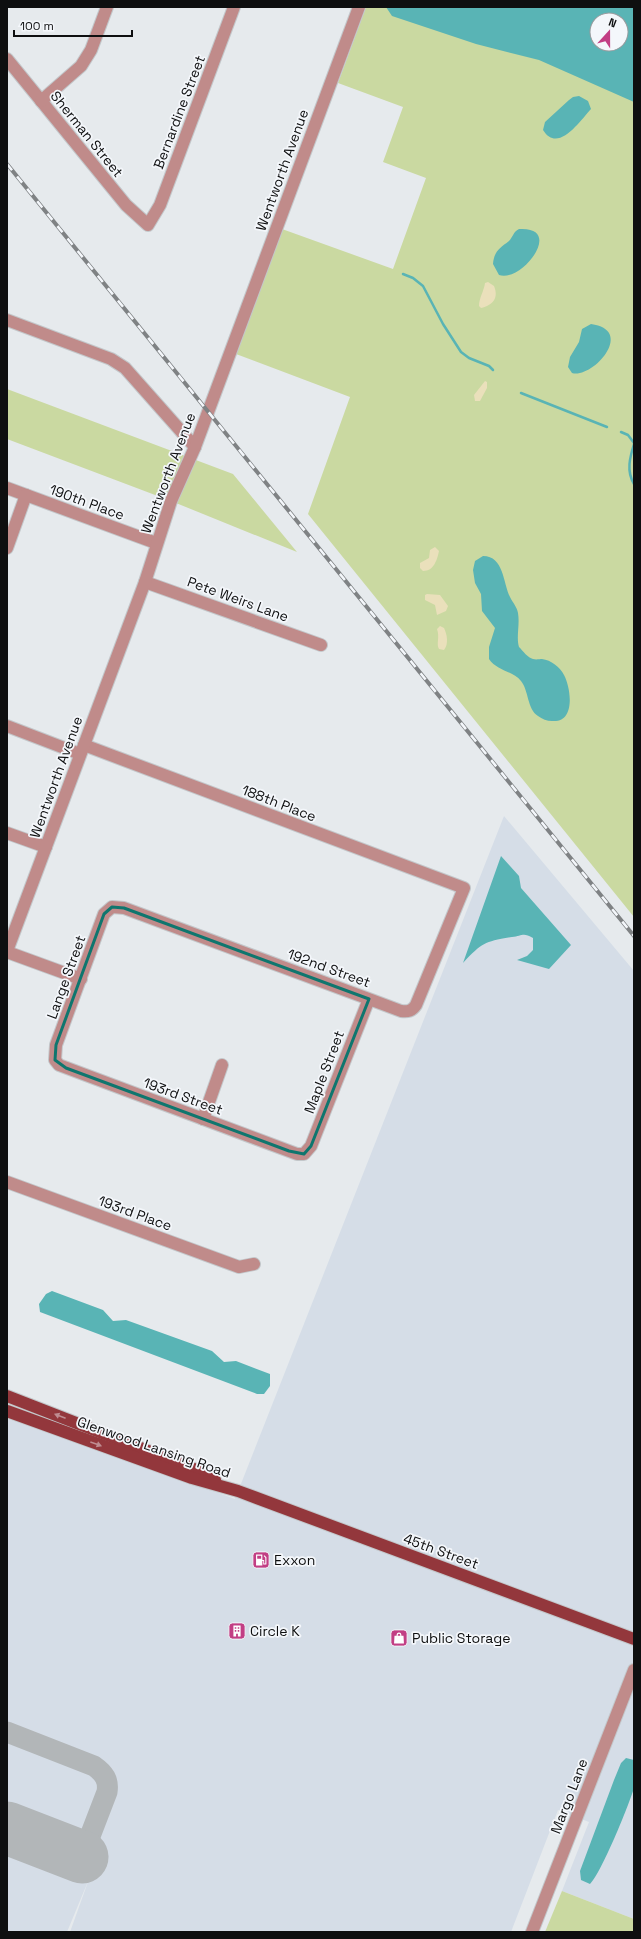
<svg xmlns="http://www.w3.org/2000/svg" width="641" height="1939" font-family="'Space Grotesk',sans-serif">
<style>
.built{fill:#d5dde7}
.green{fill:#cad9a1;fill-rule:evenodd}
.sand{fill:#eae0bb}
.water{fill:#59b4b5;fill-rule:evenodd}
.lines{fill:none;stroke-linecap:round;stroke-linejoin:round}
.stream{stroke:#59b4b5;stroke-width:2.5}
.taxiway{stroke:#b2b6b8;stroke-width:21}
.runway{stroke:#b2b6b8;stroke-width:53}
.minor-casing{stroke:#c3c7ca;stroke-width:14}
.major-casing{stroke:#c3c7ca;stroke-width:14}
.minor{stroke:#c08b8a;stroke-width:12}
.major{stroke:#93373c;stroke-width:12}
.rail-casing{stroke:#7f8284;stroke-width:4}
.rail{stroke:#f4f7fb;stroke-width:2.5;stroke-dasharray:8;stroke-linecap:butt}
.oneway{fill:#bf8d92}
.marked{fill:none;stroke:#0f766e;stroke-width:3;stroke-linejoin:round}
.labels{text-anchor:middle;stroke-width:3.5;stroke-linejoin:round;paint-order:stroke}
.street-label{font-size:14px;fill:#0e0f10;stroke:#f4f7fb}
.poi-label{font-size:14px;fill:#0e0f10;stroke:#f4f7fb;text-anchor:start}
</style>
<rect width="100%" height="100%" fill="#e6eaed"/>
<polygon class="built" points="504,816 634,971 634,1919 562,1891 589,1822 558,1810 511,1932 70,1932 89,1879 67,1932 7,1932 7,1414 235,1499"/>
<g class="green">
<path d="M366,7H634V917L308,514L350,397L236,354L282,229L393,269L426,178L383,162L403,107L338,83ZM597,20H621V44H597Z"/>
<polygon points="7,389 233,474 297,552 171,501 7,439"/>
<polygon points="562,1891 634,1919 634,1932 545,1932"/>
</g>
<g class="sand">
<path d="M488,282L494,286C499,298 493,305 481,308L479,306C479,298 484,291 485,283Z"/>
<polygon points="485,381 487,382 487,388 480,401 475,401 474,395"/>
<path d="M435,547L439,551C437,560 434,571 423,571L420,568V563L429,558L430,550Z"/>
<polygon points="427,594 440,595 448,606 446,611 437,615 435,605 425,600 425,595"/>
<path d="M440,626L444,628C447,634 449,644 444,650L439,649C436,644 440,637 437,629Z"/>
</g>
<g class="water">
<path d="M386,7H634V102L539,60L476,44L392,16ZM597,20H621V44H597Z"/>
<path d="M579,96L588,101L591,109C580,121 558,154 543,130L545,122L569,100L573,97Z"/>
<path d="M519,229C565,226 522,283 499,275L493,264C494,251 500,248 509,241C513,237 513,232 519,229Z"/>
<path d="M591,324C636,330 593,379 572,373L568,367L570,357L579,342L582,329Z"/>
<path d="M483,556C504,556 503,583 510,597C513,603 517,607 518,613C520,625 516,637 519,647C523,651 528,658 533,659C536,660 540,659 542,659C551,660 560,667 564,675C571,688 576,723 552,721C547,721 542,719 538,716C527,709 529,691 521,681C513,671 497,671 489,659V647L495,628L482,611L481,594L475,583L473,570L475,561Z"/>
<path d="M501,856L519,876L521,888L571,945L549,969L517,960L527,956L533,950V938C523,932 522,936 512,937C484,942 483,942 463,963Z"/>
<polygon points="52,1291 103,1310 113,1321 126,1320 212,1351 224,1362 236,1361 270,1374 270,1386 264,1394 257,1394 40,1312 39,1304 46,1294"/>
<path d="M626,1758L634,1760C634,1769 636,1780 634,1788C629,1805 601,1874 590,1884L581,1880L580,1871L614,1780L621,1763Z"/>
</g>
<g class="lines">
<g class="stream">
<polyline points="403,274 413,278 423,286 443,324 461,352 469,358 489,366 493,370"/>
<polyline points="521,393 607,427"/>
<polyline points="621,432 628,435 634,443"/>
<path d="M634,444C630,457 626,471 634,484"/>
</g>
<path class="taxiway" d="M7,1732L94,1766C104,1773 109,1780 107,1792L82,1857"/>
<polyline class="runway" points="7,1828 82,1857"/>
<g class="minor-casing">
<g id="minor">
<polyline points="7,59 126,205 148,225 160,205 234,7"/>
<polyline points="41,101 81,66 91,50 107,7"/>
<polyline points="7,320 111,359 125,368 195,447"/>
<polyline points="7,488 156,543"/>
<polyline points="7,548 26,495"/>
<polyline points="145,582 321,645"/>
<polyline points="7,726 80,754"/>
<path d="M84,745L464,888L416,1005C412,1011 408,1012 401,1011L369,999L124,908L112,907L104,914L56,1045L55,1060L59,1065L289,1151L297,1154H304L311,1146L369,999"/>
<polyline points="7,833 46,847"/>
<polyline points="7,951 145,582 171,501 195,447 359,7"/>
<polyline points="7,952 81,979"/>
<polyline points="203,1119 222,1065"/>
<polyline points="7,1182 239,1267 254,1264"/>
<polyline points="532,1932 634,1670"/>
</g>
</g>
<g class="major-casing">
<g id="major">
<polyline points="7,1396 192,1468 215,1480"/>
<polyline points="7,1411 192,1478 238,1491 634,1639"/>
</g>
</g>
<use href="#minor" class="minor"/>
<use href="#major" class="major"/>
<g class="rail-casing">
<polyline id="rail" points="7,164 634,936"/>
</g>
<use href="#rail" class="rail"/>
</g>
<defs><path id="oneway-solid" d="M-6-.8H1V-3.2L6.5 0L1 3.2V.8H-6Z"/></defs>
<g class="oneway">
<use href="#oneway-solid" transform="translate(60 1416) rotate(-159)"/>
<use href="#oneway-solid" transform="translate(96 1444) rotate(20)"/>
</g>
<path class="marked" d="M112,907L124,908L369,999L311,1146L304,1154L289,1151L66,1068L55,1060L56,1045L104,914Z"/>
<defs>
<g id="fuel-square" transform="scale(0.9)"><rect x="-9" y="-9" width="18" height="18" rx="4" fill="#c23e84" stroke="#f4f7fb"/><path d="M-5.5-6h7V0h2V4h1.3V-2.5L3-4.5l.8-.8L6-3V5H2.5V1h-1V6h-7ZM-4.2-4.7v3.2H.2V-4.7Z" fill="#fff"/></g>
<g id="building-square" transform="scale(0.9)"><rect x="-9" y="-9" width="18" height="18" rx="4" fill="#c23e84" stroke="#f4f7fb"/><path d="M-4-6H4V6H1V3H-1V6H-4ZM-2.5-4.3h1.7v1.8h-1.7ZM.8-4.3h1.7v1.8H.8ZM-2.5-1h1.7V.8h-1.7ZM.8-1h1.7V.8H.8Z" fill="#fff"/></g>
<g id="shop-square" transform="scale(0.9)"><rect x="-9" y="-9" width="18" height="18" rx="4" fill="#c23e84" stroke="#f4f7fb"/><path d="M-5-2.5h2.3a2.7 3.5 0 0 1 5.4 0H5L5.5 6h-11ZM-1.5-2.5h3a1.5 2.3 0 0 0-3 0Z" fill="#fff"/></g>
</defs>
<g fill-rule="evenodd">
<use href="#fuel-square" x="261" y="1560"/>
<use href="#building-square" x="237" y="1631"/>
<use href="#shop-square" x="399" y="1638"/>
</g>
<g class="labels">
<g class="street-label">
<text transform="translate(179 112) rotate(-69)" y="5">Bernardine Street</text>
<text transform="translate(87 134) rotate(51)" y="5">Sherman Street</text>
<text transform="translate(282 170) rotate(-70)" y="5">Wentworth Avenue</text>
<text transform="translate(168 473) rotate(-69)" y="5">Wentworth Avenue</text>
<text transform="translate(87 502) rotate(20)" y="5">190th Place</text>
<text transform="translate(238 599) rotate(20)" y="5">Pete Weirs Lane</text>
<text transform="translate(56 777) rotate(-70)" y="5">Wentworth Avenue</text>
<text transform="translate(279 803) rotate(21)" y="5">188th Place</text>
<text transform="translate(329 968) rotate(20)" y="5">192nd Street</text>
<text transform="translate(66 977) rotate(-70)" y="5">Lange Street</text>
<text transform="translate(324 1072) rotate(-69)" y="5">Maple Street</text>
<text transform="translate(183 1096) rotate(20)" y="5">193rd Street</text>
<text transform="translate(135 1213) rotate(20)" y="5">193rd Place</text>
<text transform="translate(154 1447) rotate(19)" y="5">Glenwood Lansing Road</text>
<text transform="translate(441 1551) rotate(20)" y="5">45th Street</text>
<text transform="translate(569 1796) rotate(-69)" y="5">Margo Lane</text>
</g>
<g class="poi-label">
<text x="274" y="1565">Exxon</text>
<text x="250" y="1636">Circle K</text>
<text x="412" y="1643">Public Storage</text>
</g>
</g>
<rect width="641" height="1939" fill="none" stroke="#0e0f10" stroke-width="16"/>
<g transform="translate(609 32) rotate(21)"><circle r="19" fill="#f4f7fb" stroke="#989a9d"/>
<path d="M0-3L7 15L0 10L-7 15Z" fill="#c23e84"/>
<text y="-6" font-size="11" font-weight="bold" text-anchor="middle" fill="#0e0f10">N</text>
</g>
<path d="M14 30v6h118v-6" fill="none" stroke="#0e0f10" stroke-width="2"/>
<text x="20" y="30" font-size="12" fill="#0e0f10" stroke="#f4f7fb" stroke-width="3" paint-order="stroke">100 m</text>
</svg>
